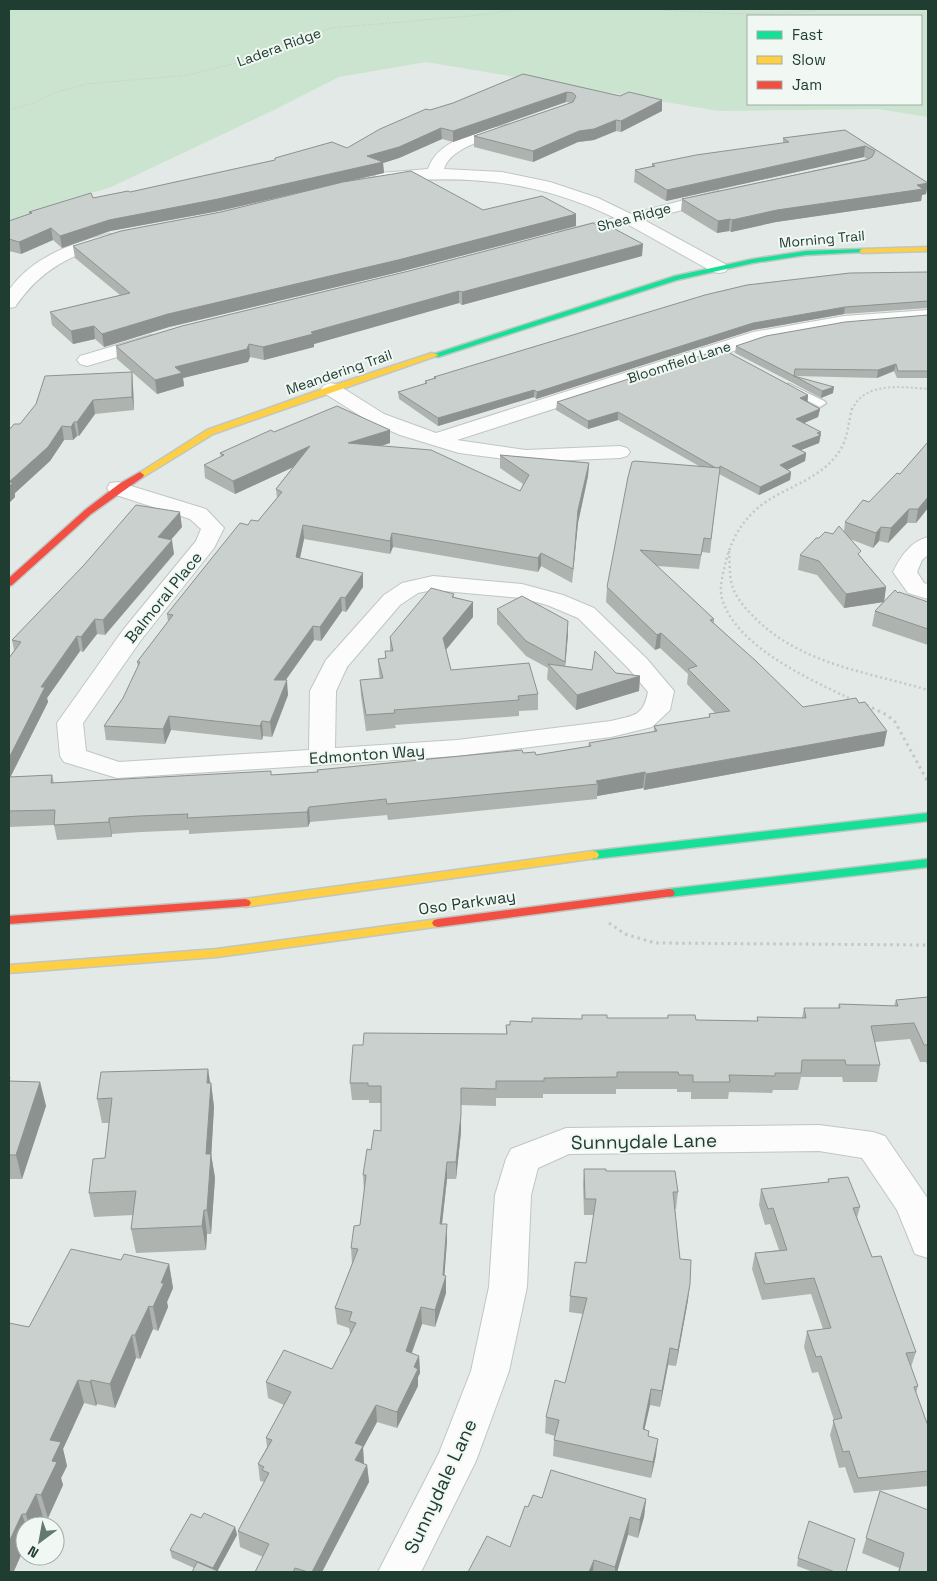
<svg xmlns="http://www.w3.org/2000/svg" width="937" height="1581" font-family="'Space Grotesk',sans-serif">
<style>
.green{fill:#cbe4cf;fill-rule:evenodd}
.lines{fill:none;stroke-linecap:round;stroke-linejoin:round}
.lane-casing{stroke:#c0c6c3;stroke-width:3}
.street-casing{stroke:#c0c6c3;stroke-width:2}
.fast-casing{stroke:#bec7c3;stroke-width:3}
.slow-casing{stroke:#bec7c3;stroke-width:3}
.jam-casing{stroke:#bec7c3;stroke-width:3}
.path-far3{stroke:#c0cac4;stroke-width:1;stroke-dasharray:1 2;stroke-linecap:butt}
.path-far2{stroke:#c0cac4;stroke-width:2;stroke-dasharray:2 2.5;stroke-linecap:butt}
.path-far1{stroke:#c0cac4;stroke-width:2.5;stroke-dasharray:2 3;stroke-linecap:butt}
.path{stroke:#c0cac4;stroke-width:3;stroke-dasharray:2.5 4;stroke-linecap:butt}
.lane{fill:#fbfcfb;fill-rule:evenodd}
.street{fill:#fbfcfb;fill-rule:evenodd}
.fast{fill:#16e098;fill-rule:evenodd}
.slow{fill:#ffcf43;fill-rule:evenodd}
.jam{fill:#f24e42;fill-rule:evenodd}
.wall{fill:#aeb3b0}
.shaded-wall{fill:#8d9290}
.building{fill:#cad0cd;stroke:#8d9290}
.labels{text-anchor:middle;stroke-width:4;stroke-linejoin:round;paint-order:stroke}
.far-street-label{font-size:14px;fill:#203d31;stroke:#f1f8f4}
.street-label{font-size:16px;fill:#203d31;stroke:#f1f8f4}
.near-street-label{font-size:19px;fill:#203d31;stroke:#f1f8f4}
</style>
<rect width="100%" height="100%" fill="#e3e9e6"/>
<path class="green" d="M9,9H928V117L878,109L719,111L426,62L339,77L274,110L109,188L72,198L9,226ZM748,16H921V104H748Z"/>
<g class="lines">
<g class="lane-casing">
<polygon id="lane" points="789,384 824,401 826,403 820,407 816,405 785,389 783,387 785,385"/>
</g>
<g class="street-casing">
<g id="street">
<path d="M510,124L515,125L517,128L515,131C494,137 450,146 444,169L502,172L550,182L598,198L631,214L718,191L724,193L726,196L724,199L644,220L725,264L728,268L725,272L719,273L713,272L627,224L564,241L558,240L556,236L558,232L615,218C538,180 465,174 381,183L376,181L373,178L376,175L381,173L428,169C438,138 483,130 510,124Z"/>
<path d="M109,234L115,235L117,239L115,243C71,254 41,269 15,307L9,308V290C32,257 72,243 109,234Z"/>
<polygon points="928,310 928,320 844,327 765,341 457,440 526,450 620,446 627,448 630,452 627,456 620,458 526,462 459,453 400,435 370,422 324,393 321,389 324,385 331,383 338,385 384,414 436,433 753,332 844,316"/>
<polygon points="151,335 158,337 160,341 158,345 87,366 80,364 77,360 80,356"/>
<path d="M118,482L206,509L224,528L214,548L141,640L83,723L86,751L119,762L309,750L310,691L326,660L384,595L402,583L433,576L522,584L563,595L594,608L647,659L674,691L670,710L652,727L611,737L457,756L117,778L64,762L60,756L57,723L123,630L196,541L201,529L190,519L110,493L107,488L110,483ZM433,590L521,598L547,605L578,618L629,669L648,692C643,717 634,715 611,721L457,740L335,748L336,691L347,667L400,605L418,593Z"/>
<path d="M928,537V555L922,560L917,572L924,583L928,584V599L908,593L893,572C901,556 910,542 928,537Z"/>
<polygon points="819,1125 873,1132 885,1136 928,1199 928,1258 915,1254 897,1210 862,1158 819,1151 569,1154 538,1168 531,1195 527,1287 509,1371 476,1461 421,1572 378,1572 439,1453 471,1371 489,1287 495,1195 506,1159 511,1149 566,1128"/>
</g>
</g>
<g class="fast-casing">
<g id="fast">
<polygon points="862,249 864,250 864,252 806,255 753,263 677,280 438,357 431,355 675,276 753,259 806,251"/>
<polygon points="928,813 928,821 593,859 587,855 593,851"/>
<polygon points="928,859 928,867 669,897 663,893 669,889"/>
</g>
</g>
<g class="slow-casing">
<g id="slow">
<polygon points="928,247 928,251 862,253 859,251 862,249"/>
<polygon points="432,353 439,355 213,434 143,477 140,478 136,475 207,430 328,387"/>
<polygon points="593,851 597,852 599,855 597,858 245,907 241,906 239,903 241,900 245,899"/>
<polygon points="438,919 442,920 444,923 442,926 217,957 9,973 9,965 217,949"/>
</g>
</g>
<g class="jam-casing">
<g id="jam">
<polygon points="140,472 144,475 143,477 91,514 12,585 9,586 9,578 85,510 119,484"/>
<polygon points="669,889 673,890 675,893 673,896 438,927 434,926 432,923 434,920 438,919"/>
<polygon points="245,899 249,900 251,903 249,906 9,924 9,916"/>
</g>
</g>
<g class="path-far3">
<path d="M653,9C711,14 769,16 827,9"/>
<polyline points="9,110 36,102 54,93 86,84 188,75 245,61 279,49 307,35 333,28 469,16 524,9"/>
</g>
<path class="path-far2" d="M852,410C864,381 903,387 928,389"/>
<g class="path-far1">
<path d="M852,408C849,421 848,433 843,445C825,480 786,485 759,507C742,521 731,540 726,561C723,573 719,587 722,599C738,651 822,685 868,707"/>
<path d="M729,551C730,562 729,574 732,585C736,599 747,610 756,619C803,665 868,672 928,690"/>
</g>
<g class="path">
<polyline points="866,705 887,715 895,722 928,782"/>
<polyline points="609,923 625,934 655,943 928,945"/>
</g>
<use href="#lane" class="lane"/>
<use href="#street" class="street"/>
<use href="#fast" class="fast"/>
<use href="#slow" class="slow"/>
<use href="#jam" class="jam"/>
</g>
<g class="wall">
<polygon points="523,74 620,96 662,100 662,111 621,132 616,131 594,140 578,142 533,162 474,147 474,136 571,103 566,102 453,142 442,139 399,158 383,163 384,173 345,182 483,210 576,214 576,226 399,272 169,327 104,347 95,339 73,344 52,325 50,312 120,295 75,258 73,246 221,212 336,184 219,211 110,231 62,248 53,240 21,254 9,251 9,221 29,214 29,212 93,198 130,192 275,160 275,158 347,148 430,110 453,103"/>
<polygon points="845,130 928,183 926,194 922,195 921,201 776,222 731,232 729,231 717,233 681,211 682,199 867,159 864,157 666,201 634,182 635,170 652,166 652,164 783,143 783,138"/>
<polygon points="642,256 462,305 459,303 314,344 314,347 264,360 250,357 248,362 183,378 184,386 157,394 117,359 116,346"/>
<polygon points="928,272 928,308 844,314 753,330 536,399 534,397 438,426 399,399 398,392 425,384 425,381 434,378 434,377"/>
<polygon points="928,315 928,378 897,378 894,371 877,378 795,376 833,393 821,398 793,383 794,376 793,383 735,353 736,346"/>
<polygon points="133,386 134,410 95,414 79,436 77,436 73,440 64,440 50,461 15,493 15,497 9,503 9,428 11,428"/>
<polygon points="808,395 808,402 820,409 818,417 804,423 821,435 819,443 801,450 806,453 805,461 787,470 791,472 790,480 759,495 719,474 710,553 702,552 699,569 657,566 714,619 714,623 803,707 884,746 644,790 643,788 597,796 597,799 388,820 387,815 310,822 308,827 189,834 189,830 141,832 112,834 112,837 57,840 54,825 9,827 9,658 14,650 12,640 182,527 171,540 174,554 105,635 97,634 83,652 80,651 47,698 48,702 10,777 52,775 54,783 272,775 318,772 523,753 536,755 588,747 589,743 654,732 654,726 709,717 709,714 715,713 687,684 688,674 660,648 655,650 606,602 607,587 699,466 618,420 588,429 556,410 557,402"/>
<polygon points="274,432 390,443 381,446 520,491 523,484 500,468 500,455 589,463 588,476 578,523 572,583 541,566 538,572 393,547 390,554 304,539 300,558 363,587 346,612 342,611 321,641 314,640 285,680 288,695 272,737 263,736 262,740 171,730 165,744 106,740 104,726 123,698 138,667 137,662 168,622 167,614 248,525 258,521 277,498 276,489 293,467 235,494 205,478 204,465 221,457 220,453"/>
<polygon points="928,442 928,508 916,523 907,523 888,543 879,541 873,548 850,539 860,556 886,587 884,602 898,593 928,602 928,645 872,626 875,611 883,602 844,608 817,575 798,570 800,555 819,538 844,531 845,522 869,502 900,474"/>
<polygon points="454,594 454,597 473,602 473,617 446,650 451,670 538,694 538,710 519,711 519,716 395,725 396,728 366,731 361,696 360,680 380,679 379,674 378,659 385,658 385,651 390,651 390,637"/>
<polygon points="497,609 568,621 565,666 640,676 639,691 576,710 547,679 548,668 526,656 497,624"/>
<polygon points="928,997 928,1067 926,1062 920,1062 910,1039 875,1042 880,1065 877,1082 843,1082 842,1077 801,1077 798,1090 773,1090 772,1093 729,1092 728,1099 691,1099 691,1092 677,1092 677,1089 616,1089 616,1094 543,1094 543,1098 496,1098 496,1106 461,1105 461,1132 456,1179 447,1179 442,1224 447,1224 447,1241 444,1276 446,1293 435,1327 422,1324 412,1353 419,1356 420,1373 418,1377 418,1386 397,1428 377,1422 363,1448 364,1464 367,1465 369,1482 322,1572 255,1572 263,1557 240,1547 238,1531 264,1482 260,1481 258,1464 267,1447 266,1438 284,1405 268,1398 266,1382 332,1369 350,1334 349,1328 337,1324 335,1308 352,1264 351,1248 360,1225 364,1191 363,1175 371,1150 381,1131 381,1103 369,1103 369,1100 352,1100 350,1083 363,1045 506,1034 506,1025 532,1022 582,1019 607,1018 667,1018 668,1015 696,1020 757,1021 757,1017 802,1018 804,1008 838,1008 839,1004 894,1006 896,1000"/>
<polygon points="9,1077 10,1081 40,1082 46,1106 22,1179 9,1179"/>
<polygon points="211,1083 214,1107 211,1154 215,1178 211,1234 207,1234 206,1250 136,1253 131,1229 133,1215 94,1217 89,1193 105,1158 109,1123 102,1123 97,1099"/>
<polygon points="584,1169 606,1171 678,1192 676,1209 675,1209 680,1259 688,1300 676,1366 668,1365 660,1407 650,1405 644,1429 656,1455 651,1478 553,1456 554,1440 555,1436 545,1433 546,1417 565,1383 583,1314 569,1312 570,1296 586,1263 594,1215 584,1215 583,1185"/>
<polygon points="828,1179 860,1207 857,1218 872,1257 916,1352 911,1367 918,1386 916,1393 928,1426 928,1486 854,1493 845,1467 839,1468 830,1435 834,1420 818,1372 812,1373 804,1347 807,1331 823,1329 811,1294 762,1300 752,1269 755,1253 779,1250 770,1224 765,1225 759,1205 761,1189 828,1182"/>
<polygon points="121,1260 169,1264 173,1288 167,1302 168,1307 158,1331 153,1329 140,1359 136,1358 115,1408 97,1404 96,1406 84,1403 63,1449 67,1466 61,1478 63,1485 48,1518 43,1517 38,1526 25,1526 25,1546 14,1571 14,1572 9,1572 29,1327"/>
<polygon points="880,1491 928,1572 898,1572 899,1568 862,1553"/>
<polygon points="542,1498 646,1499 644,1517 638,1538 628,1535 617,1572 468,1572 510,1547 528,1507"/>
<polygon points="201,1518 235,1527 237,1535 217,1571 194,1568 172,1558 170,1550"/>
<polygon points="798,1558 846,1572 813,1572 797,1566"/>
</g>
<g class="shaded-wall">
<polygon points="567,92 566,102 453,142 453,131"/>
<polygon points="662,100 662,111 621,132 621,121"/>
<polygon points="616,120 616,131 594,140 578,142 533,162 533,151 579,131"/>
<polygon points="441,128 442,139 399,158 383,163 384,173 219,211 110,231 62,248 60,236 109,220 367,156"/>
<polygon points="865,146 864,157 666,201 667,190"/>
<polygon points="928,183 926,194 922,195 921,201 776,222 731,232 732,220 777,210 917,185"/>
<polygon points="576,214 576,226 399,272 169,327 104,347 102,334 168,314"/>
<polygon points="730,219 729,231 717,233 718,221"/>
<polygon points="51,228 53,240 21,254 19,242"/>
<polygon points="643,244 642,256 462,305 462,292"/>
<polygon points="459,291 459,303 314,344 314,347 264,360 263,347 311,332"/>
<polygon points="845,307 844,314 753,330 536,399 537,392 753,323"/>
<polygon points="94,326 95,339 73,344 71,331"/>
<polygon points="249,344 250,357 248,362 183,378 184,386 157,394 155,380 175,367"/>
<polygon points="896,364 894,371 877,378 878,370"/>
<polygon points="132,372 133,386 134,410 132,397"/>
<polygon points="834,387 833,393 821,398 822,391"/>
<polygon points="534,390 534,397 438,426 438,418"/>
<polygon points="808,395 807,403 800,398"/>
<polygon points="93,400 95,414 79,436 77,422"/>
<polygon points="820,409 818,417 795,427 796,419"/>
<polygon points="618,412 618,420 588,429 588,421"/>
<polygon points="74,422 77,436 73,440 71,427"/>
<polygon points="62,426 64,440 50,461 15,493 15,497 9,503 9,482"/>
<polygon points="390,430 390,443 349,456 348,443"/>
<polygon points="821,432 819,443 791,454 792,446"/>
<polygon points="310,446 311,459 235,494 233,481"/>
<polygon points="806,453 805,461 779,474 780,465"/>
<polygon points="589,463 588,476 578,523 572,583 578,510"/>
<polygon points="791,472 790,480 759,495 760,487"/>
<polygon points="928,497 928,508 916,523 918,509"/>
<polygon points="909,509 907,523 888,543 891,528"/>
<polygon points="180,512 182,527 160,552 158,537"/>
<polygon points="303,525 304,539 297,571 296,557"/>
<polygon points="881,527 879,541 873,548 876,533"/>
<polygon points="392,533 393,547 390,554 390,541"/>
<polygon points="172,540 174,554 105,635 103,620"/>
<polygon points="541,553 541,566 538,572 538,558"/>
<polygon points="363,573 363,587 346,612 345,598"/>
<polygon points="886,587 884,602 844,608 846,594"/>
<polygon points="341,597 342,611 321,641 320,627"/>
<polygon points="473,602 473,617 443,653 443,638"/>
<polygon points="95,619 97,634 83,652 81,637"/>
<polygon points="568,621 568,636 564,678 565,662"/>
<polygon points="313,626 314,640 276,694 274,680"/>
<polygon points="661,633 660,648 655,650 657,635"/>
<polygon points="77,636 80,651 47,698 48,702 9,780 9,758 41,687"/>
<polygon points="640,676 639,691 576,710 577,695"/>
<polygon points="287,680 288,695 272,737 270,722"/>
<polygon points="169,716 171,730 165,744 163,729"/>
<polygon points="262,721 263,736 262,740 260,726"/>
<polygon points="887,731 884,746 644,790 646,774"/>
<polygon points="645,772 643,788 597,796 598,784 596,781"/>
<polygon points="309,807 310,822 308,827 307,812"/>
<polygon points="109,818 112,834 112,837 109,822"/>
<polygon points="208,1069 211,1088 211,1083 214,1107 211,1161 211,1154 215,1178 211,1234 207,1210 206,1154 207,1083"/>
<polygon points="40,1082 46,1106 22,1179 16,1155"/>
<polygon points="461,1115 461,1132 456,1179 456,1162"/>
<polygon points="447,1162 447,1179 440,1241 440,1224"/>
<polygon points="204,1210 207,1234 206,1250 202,1226"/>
<polygon points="447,1224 447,1241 444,1282 446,1276 446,1293 435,1327 435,1310 443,1275"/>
<polygon points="169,1264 173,1288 167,1302 168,1307 158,1331 153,1307 161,1283"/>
<polygon points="690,1284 688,1300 676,1366 678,1350"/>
<polygon points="149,1306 153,1329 140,1359 135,1335"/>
<polygon points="421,1307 422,1324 406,1368 406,1351"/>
<polygon points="132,1335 136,1358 115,1408 110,1384"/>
<polygon points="670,1348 668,1365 660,1407 662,1391"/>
<polygon points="419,1356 420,1373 418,1377 418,1386 397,1428 397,1412 414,1367"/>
<polygon points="78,1380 84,1403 63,1449 67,1466 61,1478 63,1485 48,1518 41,1495 52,1461 50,1440"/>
<polygon points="91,1380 97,1404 96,1406 90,1382"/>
<polygon points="651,1389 650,1405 641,1445 643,1429"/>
<polygon points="376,1405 377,1422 363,1448 364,1463 357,1477 355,1460 355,1443"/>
<polygon points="658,1439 656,1455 651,1478 653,1462"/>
<polygon points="367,1465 369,1482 322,1572 312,1572"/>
<polygon points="36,1494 43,1517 38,1526 29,1526 26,1514"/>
<polygon points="646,1499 644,1517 638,1538 640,1520"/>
<polygon points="22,1514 26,1526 25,1526 25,1546 14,1571 14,1572 9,1572 9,1542"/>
<polygon points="630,1517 628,1535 617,1572 615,1572 615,1567"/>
<polygon points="235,1527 237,1535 217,1572 214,1572 213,1568"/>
<polygon points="594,1560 593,1572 589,1572"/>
</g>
<g class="building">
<polygon points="523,74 620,96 629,92 662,100 621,121 616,120 594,129 579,131 533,151 474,136 573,102 576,96 573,93 567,92 453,131 441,128 399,147 367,156 383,162 218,199 109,220 60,236 51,228 19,242 9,239 9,221 32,213 29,212 91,193 93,198 128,191 130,192 275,160 275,158 332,142 347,148 380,129 426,109 430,110 453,103"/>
<polygon points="845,130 928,183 917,185 923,189 777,210 732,220 730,219 718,221 682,199 866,160 872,157 875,151 865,146 667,190 635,170 655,166 652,164 696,155 789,142 783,138"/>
<polygon points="411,171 483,210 542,196 576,214 398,260 168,314 102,334 94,326 71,331 50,312 130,293 73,246 121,231 221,212 343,182"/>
<polygon points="593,223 607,230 613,228 643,244 462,292 459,291 311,332 313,334 263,347 249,344 247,349 175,367 182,373 155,380 116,346 182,326 409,271"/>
<polygon points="928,272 928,301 845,307 753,323 537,392 534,390 438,418 398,392 427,383 425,381 436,378 434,377 705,295 747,285 850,273"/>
<polygon points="928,315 928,371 898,371 896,364 878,370 795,369 794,376 736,346 766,336 845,322"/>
<polygon points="722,349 808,395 800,398 820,409 796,419 821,432 817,433 821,435 792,446 806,453 780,465 791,472 760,487 720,466 719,470 720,468 716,468 618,412 588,421 557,402"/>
<polygon points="132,372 132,397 93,400 77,422 74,422 71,427 62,426 48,447 9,482 13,483 9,486 9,428 11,428 14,424 20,424 36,404 45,376"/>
<polygon points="794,376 834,387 822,391"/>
<polygon points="337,406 390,430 348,443 431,450 520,491 529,475 500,455 589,463 578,510 573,569 541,553 538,558 392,533 390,541 303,525 296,557 363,573 345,598 341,597 320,627 313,626 274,680 287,680 270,722 262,721 260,726 169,716 163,729 104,726 123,698 140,662 137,662 173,615 167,614 240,523 248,525 251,520 258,521 282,492 276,489 310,446 233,481 204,465 224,455 220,453 271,430 274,432"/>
<polygon points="928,442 928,497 918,509 909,509 891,528 881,527 876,533 845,522 863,500 869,502 897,473 900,474"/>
<polygon points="635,461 720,468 711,539 704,538 701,555 640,550 714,619 710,620 756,661 803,707 856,698 859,703 865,702 887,731 646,774 645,772 596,781 598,784 387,804 386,799 309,807 307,812 187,818 188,814 139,816 109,818 109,822 54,825 55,810 9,811 9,777 52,775 51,783 271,771 271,775 318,772 317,770 522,750 523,753 535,752 536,755 591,746 589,743 657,731 654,726 710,717 709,714 730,711 688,669 697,666 661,633 657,635 607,587 628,477 632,462"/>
<polygon points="136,505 180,512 158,537 172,540 103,620 95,619 81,637 77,636 41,687 45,687 9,758 9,658 21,642 12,640 84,565"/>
<polygon points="839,526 861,551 858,554 886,587 846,594 819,561 800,555 816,538 819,538 825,532 833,534"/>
<polygon points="431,588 454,594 452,597 473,602 443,638 451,670 529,663 538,694 518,696 519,700 394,710 395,713 366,715 360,680 383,678 378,659 386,658 385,651 393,651 390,637"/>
<polygon points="895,590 898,593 899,592 928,602 928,629 875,611"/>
<polygon points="522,596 568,621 565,662 526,641 497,609"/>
<polygon points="595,651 616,673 640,676 577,695 548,664 592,670"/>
<polygon points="928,997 928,1045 924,1045 914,1023 871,1026 880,1065 846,1065 845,1060 802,1060 801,1073 775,1073 775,1076 729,1075 730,1082 693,1082 693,1075 679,1075 678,1072 617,1072 617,1077 544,1078 544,1081 496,1081 496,1089 461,1088 461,1115 456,1162 447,1162 440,1224 447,1224 443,1275 446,1276 435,1310 421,1307 406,1351 419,1356 414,1367 418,1369 397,1412 376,1405 355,1443 363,1446 355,1460 367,1465 312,1572 308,1572 295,1568 293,1572 255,1572 269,1544 238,1531 269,1473 262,1470 264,1467 258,1464 272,1440 266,1438 291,1392 266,1382 284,1350 332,1369 356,1323 349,1321 352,1312 335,1308 358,1249 351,1248 354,1226 360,1225 366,1175 363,1175 367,1149 371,1150 374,1130 381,1131 381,1086 368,1086 368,1083 350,1083 353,1045 363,1045 364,1033 507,1034 506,1025 510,1025 510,1021 532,1022 532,1018 582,1019 582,1015 607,1015 607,1018 668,1018 668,1015 695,1015 696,1020 758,1021 757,1017 806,1018 804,1008 840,1008 839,1004 898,1006 896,1000"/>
<polygon points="208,1069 207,1083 211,1083 206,1154 211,1154 207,1210 204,1210 202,1226 131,1229 136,1191 89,1193 93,1159 105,1158 112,1098 97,1099 101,1072"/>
<polygon points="9,1077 10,1077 9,1081 40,1082 16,1155 9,1155"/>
<polygon points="584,1169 606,1169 606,1171 675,1171 678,1192 673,1192 680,1259 691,1260 690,1284 678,1350 670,1348 662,1391 651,1389 643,1429 649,1431 648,1436 658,1439 653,1462 554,1440 559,1420 546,1417 555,1380 565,1383 587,1298 570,1296 575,1262 586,1263 596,1199 585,1199"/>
<polygon points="848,1177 860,1207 853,1208 872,1257 881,1256 916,1352 906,1353 918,1386 914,1387 928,1426 928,1471 858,1478 849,1451 843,1452 833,1420 842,1418 821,1356 816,1357 807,1331 831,1328 814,1278 765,1284 755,1253 787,1250 773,1208 768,1209 761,1189 829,1182 828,1179"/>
<polygon points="71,1249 121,1260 124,1254 169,1264 161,1283 164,1283 153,1307 149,1306 135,1335 132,1335 110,1384 91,1380 90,1382 78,1380 50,1440 61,1442 52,1461 57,1462 41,1495 36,1494 26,1514 22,1514 9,1542 9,1323 29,1327"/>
<polygon points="551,1470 646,1499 640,1520 630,1517 615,1567 594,1560 589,1572 468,1572 487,1536 510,1547 525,1506 528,1507 533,1495 542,1498"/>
<polygon points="880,1491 928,1510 928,1572 899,1572 904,1553 866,1538"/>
<polygon points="204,1513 235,1527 213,1568 170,1550 191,1514 201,1518"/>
<polygon points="809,1521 855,1539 846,1572 835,1572 798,1558"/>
<polygon points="197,1562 220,1572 192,1572"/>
</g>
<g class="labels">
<g class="far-street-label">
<text transform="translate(279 47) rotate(-20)" y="5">Ladera Ridge</text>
<text transform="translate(634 217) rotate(-15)" y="5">Shea Ridge</text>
<text transform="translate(822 239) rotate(-5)" y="5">Morning Trail</text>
<text transform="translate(679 362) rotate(-18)" y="5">Bloomfield Lane</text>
<text transform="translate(339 372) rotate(-19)" y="5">Meandering Trail</text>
</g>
<g class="street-label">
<text transform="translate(163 597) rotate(-51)" y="6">Balmoral Place</text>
<text transform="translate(367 754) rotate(-4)" y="6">Edmonton Way</text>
<text transform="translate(467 902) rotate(-8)" y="6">Oso Parkway</text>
</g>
<g class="near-street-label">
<text transform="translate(644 1141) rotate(-1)" y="7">Sunnydale Lane</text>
<text transform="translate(440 1486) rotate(-65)" y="7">Sunnydale Lane</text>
</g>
</g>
<rect width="937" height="1581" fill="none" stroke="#203d31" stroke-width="20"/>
<rect x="747" y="15" width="175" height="90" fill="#f1f8f4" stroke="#9dada6"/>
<rect x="757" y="31" width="25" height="8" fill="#16e098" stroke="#9dada6"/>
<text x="792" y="40" font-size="15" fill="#203d31">Fast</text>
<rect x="757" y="56" width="25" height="8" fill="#ffcf43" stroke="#9dada6"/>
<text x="792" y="65" font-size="15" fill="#203d31">Slow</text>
<rect x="757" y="81" width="25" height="8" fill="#f24e42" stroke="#9dada6"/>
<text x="792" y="90" font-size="15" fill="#203d31">Jam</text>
<g transform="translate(40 1541) rotate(212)"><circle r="24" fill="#f1f8f4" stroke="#9dada6"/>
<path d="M0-4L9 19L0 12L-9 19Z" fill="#647970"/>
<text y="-8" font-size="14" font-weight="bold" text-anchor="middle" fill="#203d31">N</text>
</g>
</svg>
